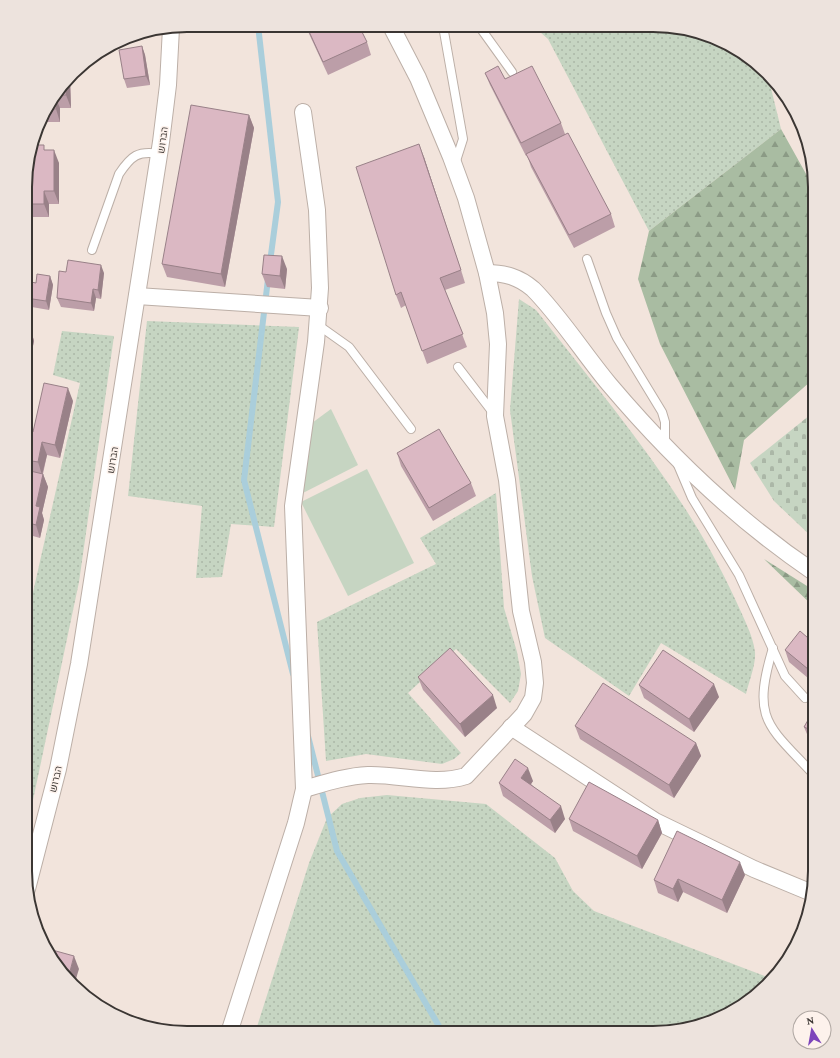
<svg xmlns="http://www.w3.org/2000/svg" width="840" height="1058" font-family="'Crimson Pro',Heebo,serif">
<style>
.grass{fill:url(#grass-dots)}
.forest{fill:url(#forest-firs)}
.cemetery{fill:url(#cemetery-stones)}
.green{fill:#c6d5c2}
.lines{fill:none;stroke-linecap:round;stroke-linejoin:round}
.stream{stroke:#aacedb;stroke-width:6}
.service-casing{stroke:#bcafa7;stroke-width:10}
.minor-casing{stroke:#bcafa7;stroke-width:18}
.service{stroke:#fff;stroke-width:8}
.minor{stroke:#fff;stroke-width:16}
.wall{fill:#bc9ea8}
.shaded-wall{fill:#998188}
.building{fill:#dbb8c3;stroke:#998188}
.labels{text-anchor:middle;stroke-width:3;stroke-linejoin:round;paint-order:stroke}
.street-label{font-size:10px;fill:#3b3633;stroke:#fdf2ec}
.rim{fill:none;stroke:#3b3633;stroke-width:2}
</style>
<defs>
<pattern id="grass-dots" width="8" height="8" patternUnits="userSpaceOnUse"><rect width="8" height="8" fill="#c6d5c2"/><path d="M2 2h.1M6 6h.1" fill="none" stroke="#abb7a7" stroke-width="1.8" stroke-linecap="round"/></pattern>
<pattern id="forest-firs" width="22" height="20" patternUnits="userSpaceOnUse"><rect width="22" height="20" fill="#a9bca2"/><path d="M5 1l3.5 6h-7zM16 11l3.5 6h-7z" fill="#8b9a85"/></pattern>
<pattern id="cemetery-stones" width="16" height="16" patternUnits="userSpaceOnUse"><rect width="16" height="16" fill="#c6d5c2"/><path d="M2 7V4a2 2 0 0 1 4 0v3zM10 15v-3a2 2 0 0 1 4 0v3z" fill="#abb7a7"/></pattern>
</defs>
<rect width="100%" height="100%" fill="#f2e4dc"/>
<g class="grass">
<polygon points="533,26 674,26 743,52 769,80 781,129 649,231 548,39"/>
<path d="M519,299L536,310C608,403 687,493 736,601C743,617 753,635 755,652C756,665 749,681 746,694L661,643L629,696L545,638L532,576L510,410Z"/>
<polygon points="147,321 299,327 274,527 231,524 222,577 196,578 202,506 128,496"/>
<polygon points="62,331 114,336 79,582 25,838 25,628 80,383 53,375"/>
<polygon points="496,493 504,608 517,652 521,674 518,691 510,703 456,649 408,693 461,753 454,759 442,764 366,754 326,761 317,622 436,564 420,538"/>
<polygon points="387,795 486,804 555,858 573,891 594,911 770,978 734,1011 663,1033 255,1033 309,863 327,818 342,804 360,798"/>
</g>
<g class="forest">
<polygon points="781,129 815,190 815,385 811,381 744,440 735,490 660,344 638,279 649,231"/>
<polygon points="764,559 815,591 815,608"/>
</g>
<polygon class="cemetery" points="815,411 815,540 774,501 750,463"/>
<g class="green">
<polygon points="331,409 358,465 299,495 312,423"/>
<polygon points="367,469 414,563 348,596 301,502"/>
</g>
<g class="lines">
<g class="stream">
<polyline points="258,25 278,202 270,262"/>
<polyline points="268,279 244,480 293,674"/>
<polyline points="308,736 337,851 443,1033"/>
</g>
<g class="service-casing">
<g id="service">
<polyline points="443,26 463,139 455,164"/>
<polyline points="479,26 512,72"/>
<path d="M92,250L119,174C131,156 138,150 160,154"/>
<polyline points="587,259 606,313 617,338 662,412 665,422 665,444"/>
<polyline points="318,325 349,347 411,429"/>
<polyline points="458,367 494,414"/>
<polyline points="678,465 692,498 739,575 785,676 805,698"/>
<path d="M773,648C751,721 768,725 815,776"/>
</g>
</g>
<g class="minor-casing">
<g id="minor">
<path d="M487,273C505,273 519,277 533,289C560,316 584,354 609,384C669,455 738,521 815,573"/>
<polyline points="137,296 320,308"/>
<polyline points="511,727 655,821 754,869 812,893"/>
<path d="M304,789C325,783 346,776 368,775C401,774 434,786 466,776L524,714L533,698L535,683L533,662L521,611L507,480L495,416L498,344L495,313L487,273L466,198L451,157L418,78L391,26"/>
<polyline points="27,889 58,769 79,664 161,142 168,85 171,28"/>
<polyline points="229,1033 296,823 304,789 293,506 316,342 320,288 317,210 303,112"/>
</g>
</g>
<use href="#service" class="service"/>
<use href="#minor" class="minor"/>
</g>
<g class="wall">
<polygon points="305,25 359,26 367,42 371,55 328,75"/>
<polygon points="142,32 142,39 124,40 135,34"/>
<polygon points="142,46 145,55 150,85 127,88 124,79"/>
<polygon points="485,73 561,123 565,134 611,214 615,227 574,248 531,167 527,155 526,156 490,85"/>
<polygon points="70,78 71,108 60,108 60,122 41,122 47,106"/>
<polygon points="249,115 254,128 225,287 167,277 162,264"/>
<polygon points="45,150 59,163 59,204 49,204 49,217 27,217 26,215 26,166"/>
<polygon points="424,157 465,283 445,290 467,347 427,364 406,305 401,308 396,295"/>
<polygon points="287,269 285,289 267,287 262,274"/>
<polygon points="66,272 104,273 101,299 96,298 94,311 61,307 57,298"/>
<polygon points="50,276 53,285 49,310 26,306 26,281 36,283"/>
<polygon points="26,318 33,328 32,334 34,341 29,365 26,365"/>
<polygon points="73,401 60,458 47,455 43,474 48,487 42,513 44,520 40,538 26,534 26,431 33,432"/>
<polygon points="397,453 471,483 476,496 433,521 401,466"/>
<polygon points="815,644 815,684 789,662 785,650"/>
<polygon points="418,677 497,708 465,737 423,690"/>
<polygon points="639,685 719,697 694,732 644,698"/>
<polygon points="815,708 815,743 809,739 804,727"/>
<polygon points="575,726 696,743 701,756 674,798 580,739"/>
<polygon points="533,781 531,784 565,819 555,833 503,796 499,783"/>
<polygon points="569,819 658,820 662,833 642,869 573,831"/>
<polygon points="745,875 727,913 683,892 678,902 658,893 654,880"/>
</g>
<g class="shaded-wall">
<polygon points="142,32 142,39 140,33"/>
<polygon points="142,46 145,55 150,85 146,76"/>
<polygon points="70,78 71,108 66,95 66,83"/>
<polygon points="55,96 60,108 60,122 56,109"/>
<polygon points="249,115 254,128 225,287 221,274"/>
<polygon points="419,144 424,157 465,283 461,270"/>
<polygon points="54,150 59,163 59,204 54,191"/>
<polygon points="44,191 49,204 49,217 44,204"/>
<polygon points="282,256 287,269 285,289 280,276"/>
<polygon points="101,265 104,273 101,299 98,290"/>
<polygon points="50,276 53,285 49,310 46,301"/>
<polygon points="93,289 96,298 94,311 91,303"/>
<polygon points="30,319 33,328 32,334 34,341 29,365 26,358 26,354 28,331"/>
<polygon points="68,388 73,401 60,458 55,445"/>
<polygon points="42,442 47,455 42,475 38,462"/>
<polygon points="43,474 48,487 42,513 44,520 40,538 36,525 36,506"/>
<polygon points="714,684 719,697 694,732 689,719"/>
<polygon points="493,695 497,708 465,737 460,724"/>
<polygon points="696,743 701,756 674,798 669,785"/>
<polygon points="528,768 533,781 526,791 521,778"/>
<polygon points="561,806 565,819 555,833 550,820"/>
<polygon points="658,820 662,833 642,869 637,856"/>
<polygon points="740,862 745,875 727,913 722,900"/>
<polygon points="678,879 683,892 678,902 673,889"/>
<polygon points="74,956 79,969 75,982 69,975"/>
</g>
<g class="building">
<polygon points="306,25 359,26 367,42 323,62"/>
<polygon points="142,46 146,76 124,79 119,50"/>
<polygon points="498,66 505,79 532,66 561,123 521,143 485,73"/>
<polygon points="66,83 66,95 56,95"/>
<polygon points="55,96 56,109 46,109 47,106"/>
<polygon points="191,105 249,115 221,274 162,264"/>
<polygon points="568,133 611,214 569,235 526,154"/>
<polygon points="419,144 461,270 440,278 463,334 422,351 401,292 396,295 356,167"/>
<polygon points="34,145 44,145 44,150 54,150 54,191 44,191 44,204 26,204 26,166"/>
<polygon points="264,255 282,256 280,276 262,274"/>
<polygon points="68,260 101,265 98,290 93,289 91,303 57,298 59,271 66,272"/>
<polygon points="37,274 50,276 46,301 26,298 26,281 36,283"/>
<polygon points="26,318 30,319 28,331 31,332 26,354"/>
<polygon points="44,383 68,388 55,445 42,442 38,462 26,460 26,431 33,432"/>
<polygon points="439,429 471,483 429,508 397,453"/>
<polygon points="26,470 43,474 36,506 40,507 36,525 26,522"/>
<polygon points="800,631 815,644 815,673 814,674 785,650"/>
<polygon points="450,648 493,695 460,724 418,677"/>
<polygon points="663,650 714,684 689,719 639,685"/>
<polygon points="603,683 696,743 669,785 575,726"/>
<polygon points="815,708 815,732 804,727"/>
<polygon points="515,759 528,768 521,778 561,806 550,820 499,783"/>
<polygon points="589,782 658,820 637,856 569,819"/>
<polygon points="677,831 740,862 722,900 678,879 673,889 654,880"/>
<polygon points="45,948 74,956 69,975 47,952"/>
</g>
<g class="labels">
<g class="street-label">
<text transform="translate(162 140) rotate(-82)" y="4">הברוש</text>
<text transform="translate(112 460) rotate(-81)" y="4">הברוש</text>
<text transform="translate(55 779) rotate(-77)" y="4">הברוש</text>
</g>
</g>
<path d="M0 0H840V1058H0ZM187 32H653A155 155 0 0 1 808 187V871A155 155 0 0 1 653 1026H187A155 155 0 0 1 32 871V187A155 155 0 0 1 187 32Z" fill="#ede3dd" fill-rule="evenodd"/>
<path class="rim" d="M187 32H653A155 155 0 0 1 808 187V871A155 155 0 0 1 653 1026H187A155 155 0 0 1 32 871V187A155 155 0 0 1 187 32Z"/>
<g transform="translate(812 1030) rotate(349)"><circle r="19" fill="#fdf2ec" stroke="#afa7a2"/>
<path d="M0-3L7 15L0 10L-7 15Z" fill="#7d45bb"/>
<text y="-6" font-size="11" font-weight="bold" text-anchor="middle" fill="#3b3633">N</text>
</g>
</svg>
